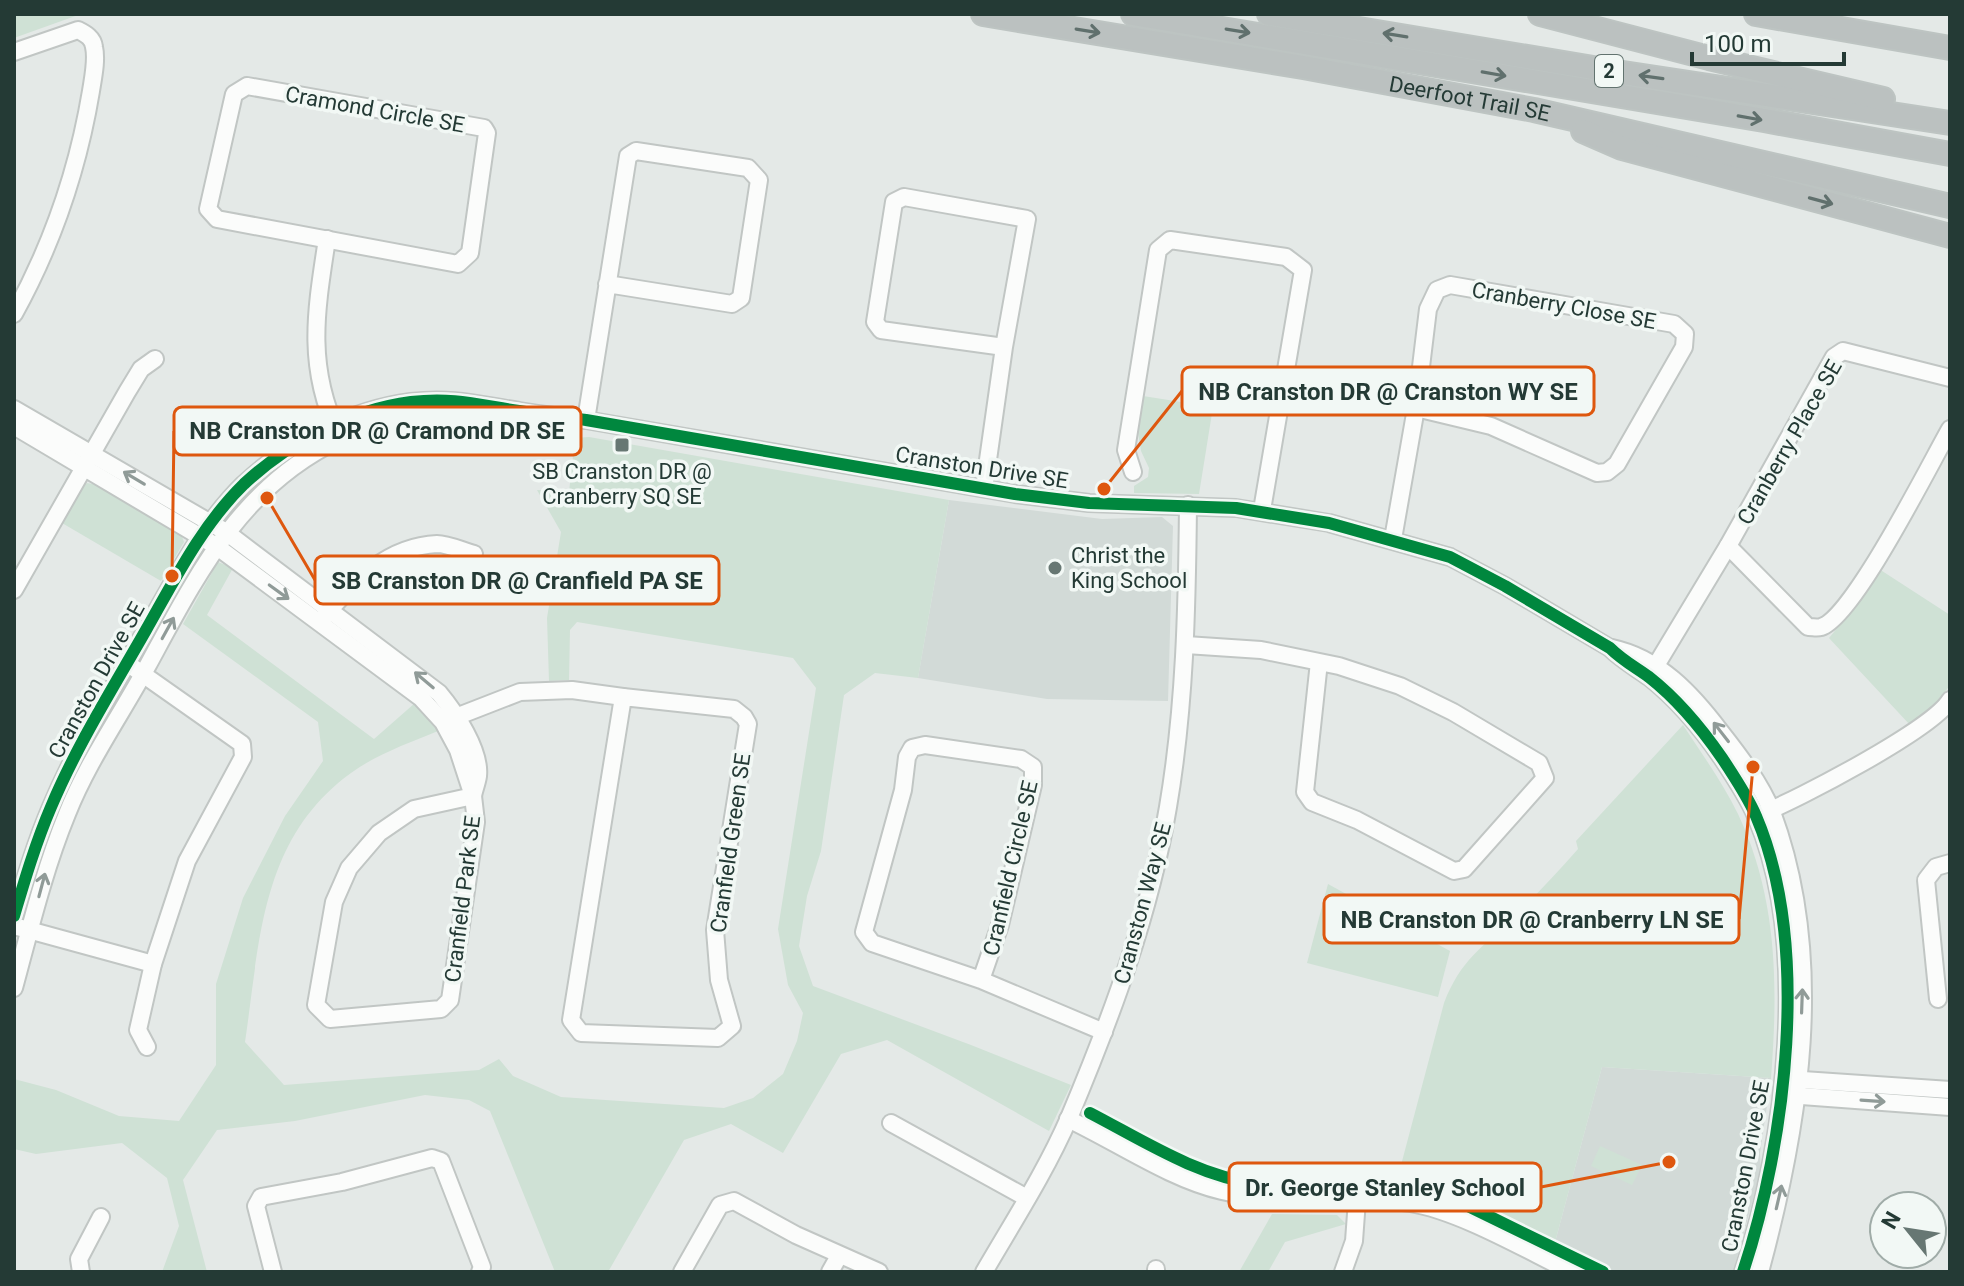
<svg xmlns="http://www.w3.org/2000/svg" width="1964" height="1286" font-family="Roboto,sans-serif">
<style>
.built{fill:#d2dad7}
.green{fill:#cfe1d5}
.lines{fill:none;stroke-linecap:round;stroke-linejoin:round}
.minor-casing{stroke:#c1c6c4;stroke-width:20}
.highway-casing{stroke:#bdc4c2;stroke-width:26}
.minor{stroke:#fbfcfb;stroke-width:16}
.highway{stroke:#bbc1c0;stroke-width:22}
.cycleway-casing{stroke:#f2f8f5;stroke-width:17}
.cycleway{stroke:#00873e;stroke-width:12}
.oneway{stroke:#60706d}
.oneway2{stroke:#909b98}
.poi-dot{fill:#677773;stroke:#f2f8f5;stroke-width:3}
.labels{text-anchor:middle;stroke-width:7;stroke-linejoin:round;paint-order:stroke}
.shield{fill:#f2f8f5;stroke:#62736f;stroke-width:2}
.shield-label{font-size:20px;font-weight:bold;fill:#243a35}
.street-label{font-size:22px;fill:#243a35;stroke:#f2f8f5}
.poi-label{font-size:22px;fill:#243a35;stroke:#f2f8f5}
.leader{fill:none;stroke:#de570e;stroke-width:3}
.callout-dot{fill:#de570e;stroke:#f2f8f5;stroke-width:3}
.callout{fill:#f2f8f5;stroke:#de570e;stroke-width:3}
.callout-label{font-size:24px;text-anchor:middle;font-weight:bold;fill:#243a35}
</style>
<rect width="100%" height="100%" fill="#e4e9e7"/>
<g class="built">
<polygon points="949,500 1102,519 1162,517 1173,526 1168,701 1047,699 918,678"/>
<polygon points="1602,1067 1771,1078 1760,1153 1761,1170 1733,1272 1608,1272 1554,1246"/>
</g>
<g class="green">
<polygon points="14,14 81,14 14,38"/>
<polygon points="1143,396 1213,407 1199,494 1134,493 1134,486 1148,477 1149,468 1141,451 1138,433"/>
<path d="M589,437L949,500L918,678L875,673L844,695L821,851L807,896L799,946L813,986L971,1045L1071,1085L1049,1131L887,1040L841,1054L783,1153L731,1124L684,1140L608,1272H555L490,1111L469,1100L425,1095L295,1121L217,1130L183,1180L207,1272H162L179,1226L167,1178L122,1143L36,1154L14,1149V1079L56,1090L119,1116L179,1121L216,1065V984L243,898L285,816L323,761L318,722L183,624L218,562L233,568L207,615L374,739L415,703L438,731C409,743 377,754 351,773C260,839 260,942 245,1042L284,1085L479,1070L499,1059L513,1076L561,1097L724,1108L753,1098L783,1074L797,1041L803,1013L788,985L778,929L816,688L793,658L577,622L570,630L569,680L549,681L547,618L561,532L537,490L569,492L575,438Z"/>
<polygon points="87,483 98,485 181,534 184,542 161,581 62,523 82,487"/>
<polygon points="1879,569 1950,615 1950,685 1936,704 1911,726 1829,638 1858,603"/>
<path d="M1683,725C1702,754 1723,783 1738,814C1778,899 1778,987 1771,1078L1602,1067L1554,1246C1502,1221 1454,1194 1396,1184L1444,1003C1461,959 1482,948 1514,917C1536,895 1557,873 1578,849L1576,841Z"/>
<polygon points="1328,884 1450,951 1438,997 1307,963"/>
<polygon points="1600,1146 1642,1165 1632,1185 1591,1166"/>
<polygon points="1272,1214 1337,1215 1346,1224 1285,1242 1268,1272 1239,1272"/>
</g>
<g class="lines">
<g class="minor-casing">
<g id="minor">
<path d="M14,52L78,30C86,34 93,38 94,47C97,60 93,78 91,91C78,169 52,245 14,314"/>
<polygon points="247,86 484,128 487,133 470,253 458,264 217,219 208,209 234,94"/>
<path d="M327,239C316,311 306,365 338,434"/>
<path d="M14,409L226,532L439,693C455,712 481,751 478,776C477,783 474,790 473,796"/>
<polyline points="586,420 628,156 636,151 748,168 759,180 741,298 732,304 607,284"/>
<polyline points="14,426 216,546 421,698 443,722 458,750 473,796 476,822 450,1000 441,1009 330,1019 316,1005 334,902 349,868 379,833 414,809 473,796"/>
<polyline points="1133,472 1126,450 1158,250 1170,240 1286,257 1303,270 1262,510"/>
<polyline points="984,488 1004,347 1027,219 904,197 894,202 875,322 881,330 1004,347"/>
<polyline points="1393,539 1416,408 1428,309 1437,290 1450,285 1674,324 1685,334 1684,347 1617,464 1607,472 1597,473 1491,426 1416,408"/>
<path d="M1728,546L1808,627C1813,627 1817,628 1821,627C1853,618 1930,464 1950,429"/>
<polyline points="14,590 127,392 141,369 155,359"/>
<path d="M324,617C353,582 388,546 437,544C448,544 463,551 474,554"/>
<polyline points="1186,645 1261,650 1339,666 1400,686 1453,712 1539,763 1545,778 1464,869 1454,871 1357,820 1312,802 1305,792 1319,662"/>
<path d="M1612,648C1659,658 1692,694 1720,731C1739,755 1761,784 1772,812C1827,960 1800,1124 1760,1272"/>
<polyline points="134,668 242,744 243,757 187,861 153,964 138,1030 147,1047"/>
<polyline points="1652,672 1728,546 1834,357 1843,351 1950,378"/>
<polygon points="623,697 734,709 744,717 748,724 715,930 719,980 732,1026 718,1038 581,1033 571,1020"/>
<polyline points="448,720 520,692 572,690 623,697"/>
<path d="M1761,814C1797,800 1933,729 1950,700"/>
<path d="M14,916C25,879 36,842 51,807C77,745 113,688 146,630C175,579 202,525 244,484C289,442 350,410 411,402C453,397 479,405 519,411C541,415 564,417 586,420L1015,494L1089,503L1236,508L1329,523L1450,557L1505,586L1610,648C1622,660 1635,667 1649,677C1677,699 1702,729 1722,758C1734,776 1748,797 1756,816C1811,945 1786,1142 1743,1272"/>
<polyline points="14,926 153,964"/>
<polyline points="981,980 1000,925 1033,785 1033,767 1021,759 925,745 912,748 907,757 903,790 864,932 872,943 981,980 1104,1032"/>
<path d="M14,988C30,929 44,870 67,814C88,761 121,715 148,665C198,573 241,486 340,439C370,425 408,417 440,416C463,414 484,415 507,412"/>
<polyline points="1938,999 1926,880 1936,867 1950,863"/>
<polyline points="1788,1079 1950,1090"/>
<polyline points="1788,1095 1950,1107"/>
<path d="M1068,1119C1117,1142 1170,1179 1222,1191C1285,1206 1348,1193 1410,1203C1460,1211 1526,1250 1572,1272"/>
<polyline points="891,1123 1027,1198"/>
<polyline points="81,1272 79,1259 101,1217"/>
<polyline points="273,1272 256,1206 261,1197 342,1182 432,1158 441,1161 482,1267 480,1272"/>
<polyline points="682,1272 720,1205 734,1201 796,1235 879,1272"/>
<polyline points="830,1272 839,1256"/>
<path d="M984,1272C1013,1222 1046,1171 1069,1118C1111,1018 1150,914 1168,807C1185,707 1187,607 1188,505"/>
<polyline points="1156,1272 1156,1269"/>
<polyline points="1343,1272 1354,1241 1357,1200"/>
</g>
</g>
<g class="highway-casing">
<g id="highway">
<path id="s1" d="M983,14L1303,67L1534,110L1950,206"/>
<polyline points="1133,14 1764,120 1950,154"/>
<polyline points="1269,14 1623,73 1950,123"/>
<polyline points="1540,14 1709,58 1883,99"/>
<polyline points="1756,14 1950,48"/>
<polyline points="1583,131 1622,148 1950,236"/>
</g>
</g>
<use href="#minor" class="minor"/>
<use href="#highway" class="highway"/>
<g class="cycleway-casing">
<g id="cycleway">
<path d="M14,916C25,879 36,842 51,807C77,745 113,688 146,630C175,579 202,525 244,484C289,442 350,410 411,402C453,397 479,405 519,411C541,415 564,417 586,420L1015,494L1089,503L1236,508L1329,523L1450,557L1505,586L1610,648C1622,660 1635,667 1649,677C1677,699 1702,729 1722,758C1734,776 1748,797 1756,816C1811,945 1786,1142 1743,1272"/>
<path d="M1090,1113C1144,1141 1197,1176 1258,1184C1290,1188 1324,1183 1356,1183C1393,1184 1429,1192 1464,1204L1603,1272"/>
</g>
</g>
<use href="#cycleway" class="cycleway"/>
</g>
<defs><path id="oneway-shaft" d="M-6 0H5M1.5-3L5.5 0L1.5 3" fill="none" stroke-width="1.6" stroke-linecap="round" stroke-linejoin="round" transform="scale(2)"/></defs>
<g class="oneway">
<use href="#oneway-shaft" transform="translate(1088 31) rotate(9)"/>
<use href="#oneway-shaft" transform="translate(1238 31) rotate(9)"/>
<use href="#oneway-shaft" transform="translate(1395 35) rotate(-171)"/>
<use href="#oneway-shaft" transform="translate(1494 74) rotate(10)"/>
<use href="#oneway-shaft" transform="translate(1651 77) rotate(-172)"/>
<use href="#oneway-shaft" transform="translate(1750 118) rotate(10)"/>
<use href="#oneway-shaft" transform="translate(1821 201) rotate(15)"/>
</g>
<g class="oneway2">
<use href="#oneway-shaft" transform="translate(134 478) rotate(-149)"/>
<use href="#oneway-shaft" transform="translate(279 592) rotate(36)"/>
<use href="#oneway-shaft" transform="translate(168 628) rotate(-61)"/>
<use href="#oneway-shaft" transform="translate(424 680) rotate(-140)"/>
<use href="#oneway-shaft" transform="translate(1721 732) rotate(-128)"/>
<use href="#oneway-shaft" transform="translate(42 885) rotate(-75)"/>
<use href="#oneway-shaft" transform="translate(1802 1001) rotate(-88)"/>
<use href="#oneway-shaft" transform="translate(1873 1101) rotate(4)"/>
<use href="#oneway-shaft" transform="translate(1779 1197) rotate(-77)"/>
</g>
<g class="poi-dot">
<rect x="614" y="437" width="16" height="16" rx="4"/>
<circle cx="1055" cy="568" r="8"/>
</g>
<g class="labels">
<rect class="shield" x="1595" y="55" width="28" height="32" rx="6"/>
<g class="shield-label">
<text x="1609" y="78">2</text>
</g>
<g class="street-label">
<text dy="8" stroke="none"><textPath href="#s1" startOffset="494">Deerfoot Trail SE</textPath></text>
<text transform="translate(375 109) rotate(10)" y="8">Cramond Circle SE</text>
<text transform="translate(1564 305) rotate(10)" y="8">Cranberry Close SE</text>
<text transform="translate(1789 442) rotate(-60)" y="8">Cranberry Place SE</text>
<text transform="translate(982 467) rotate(9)" y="8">Cranston Drive SE</text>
<text transform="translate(96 680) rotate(-61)" y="8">Cranston Drive SE</text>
<text transform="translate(730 843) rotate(-82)" y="8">Cranfield Green SE</text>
<text transform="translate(1010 868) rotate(-77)" y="8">Cranfield Circle SE</text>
<text transform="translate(462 899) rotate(-83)" y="8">Cranfield Park SE</text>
<text transform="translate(1142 903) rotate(-75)" y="8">Cranston Way SE</text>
<text transform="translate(1745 1166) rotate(-79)" y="8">Cranston Drive SE</text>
</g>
<g class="poi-label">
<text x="622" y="479">SB Cranston DR @<tspan x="622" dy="25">Cranberry SQ SE</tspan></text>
<text x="1071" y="563" text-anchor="start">Christ the<tspan x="1071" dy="25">King School</tspan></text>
</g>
</g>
<path class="leader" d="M1104 489L1182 391M172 576L174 431M267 498L315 580M1753 767L1739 919M1669 1162L1541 1187"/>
<g class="callout-dot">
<circle cx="1104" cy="489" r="8"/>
<circle cx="172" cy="576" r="8"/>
<circle cx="267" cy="498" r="8"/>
<circle cx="1753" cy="767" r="8"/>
<circle cx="1669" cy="1162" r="8"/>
</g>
<g class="callout">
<rect x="1182" y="367" width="412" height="48" rx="8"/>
<rect x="174" y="407" width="407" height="48" rx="8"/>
<rect x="315" y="556" width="404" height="48" rx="8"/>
<rect x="1324" y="895" width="415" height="48" rx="8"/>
<rect x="1229" y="1163" width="312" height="48" rx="8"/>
</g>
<g class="callout-label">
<text x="1388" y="400">NB Cranston DR @ Cranston WY SE</text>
<text x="377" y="439">NB Cranston DR @ Cramond DR SE</text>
<text x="517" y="589">SB Cranston DR @ Cranfield PA SE</text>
<text x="1532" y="928">NB Cranston DR @ Cranberry LN SE</text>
<text x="1385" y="1196">Dr. George Stanley School</text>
</g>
<rect width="1964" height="1286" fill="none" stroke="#243a35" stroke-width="32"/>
<g transform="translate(1908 1230) rotate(300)"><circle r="38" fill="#f2f8f5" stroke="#a0aca8" stroke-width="2"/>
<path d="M0-6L14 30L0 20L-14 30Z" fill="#677773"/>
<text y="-12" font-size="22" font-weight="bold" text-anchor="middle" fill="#243a35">N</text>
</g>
<path d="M1692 52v12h152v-12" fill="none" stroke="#243a35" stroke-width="4"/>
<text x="1704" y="52" font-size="24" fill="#243a35" stroke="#f2f8f5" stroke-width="6" paint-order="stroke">100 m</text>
</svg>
